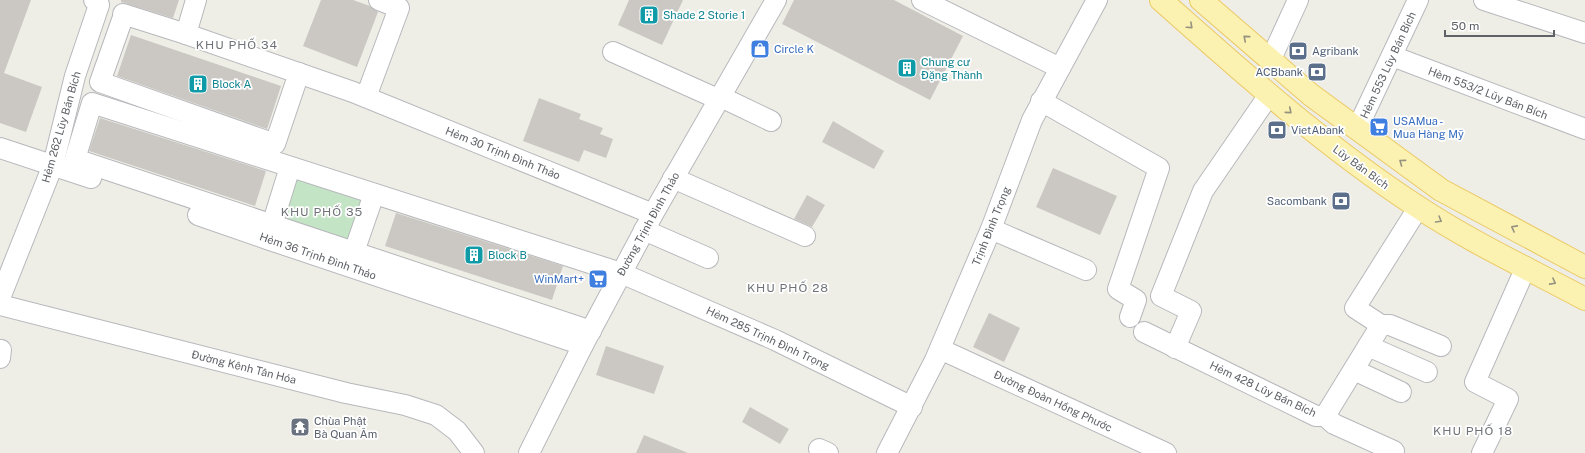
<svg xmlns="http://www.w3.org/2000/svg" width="1585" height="453" font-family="'Public Sans',sans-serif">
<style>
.green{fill:#c4e5c5}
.building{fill:#cbc8c4}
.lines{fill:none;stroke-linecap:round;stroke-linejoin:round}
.minor-casing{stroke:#b7b8bc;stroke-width:22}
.major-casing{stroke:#ebc964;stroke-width:24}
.minor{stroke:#fff;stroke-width:20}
.major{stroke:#fbf1b0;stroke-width:22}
.oneway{stroke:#959380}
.labels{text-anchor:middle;stroke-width:3.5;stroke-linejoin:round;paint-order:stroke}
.culture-label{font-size:11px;fill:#0d838f;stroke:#fff;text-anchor:start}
.shop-label{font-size:11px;fill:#366cbe;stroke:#fff;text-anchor:start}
.service-label{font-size:11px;fill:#4e5e75;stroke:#fff;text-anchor:start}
.street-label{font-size:11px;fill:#5e6166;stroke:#fff}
.worship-label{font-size:11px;fill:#5b616d;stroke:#fff;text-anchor:start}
.neighbourhood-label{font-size:12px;letter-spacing:1px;fill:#6f7378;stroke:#fff}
</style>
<rect width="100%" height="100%" fill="#efeee6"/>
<polygon class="green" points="292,174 366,197 351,244 277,221"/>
<g class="building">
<polygon points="0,0 31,0 4,73 42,87 26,132 0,123"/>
<polygon points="121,0 179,0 173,18 121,2"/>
<polygon points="321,0 353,0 370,6 378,12 357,67 303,46"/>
<polygon points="629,0 683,0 662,45 618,25"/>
<polygon points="794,0 894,0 963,36 930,100 782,24"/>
<polygon points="131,35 281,86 267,129 117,76"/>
<polygon points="539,98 581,114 579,119 603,128 600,134 613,139 606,158 584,150 579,162 523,141"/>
<polygon points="100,118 266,171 255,206 89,151"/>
<polygon points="833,121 884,151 874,169 822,142"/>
<polygon points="1053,168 1117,196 1100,235 1036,207"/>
<polygon points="807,195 825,205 812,227 794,219"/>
<polygon points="396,213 563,266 552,300 385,246"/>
<polygon points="989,313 1020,328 1004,362 973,347"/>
<polygon points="606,346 664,366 654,394 596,375"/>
<polygon points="750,407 789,429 780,444 742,422"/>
<polygon points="644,435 688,453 636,453"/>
</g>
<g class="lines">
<g class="minor-casing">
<g id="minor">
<polyline points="196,0 186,34 353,92 653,214"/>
<polyline points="922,0 1060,68"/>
<polyline points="1484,0 1585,33"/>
<polyline points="123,14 186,34"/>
<polyline points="122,20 100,82 275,144 299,73"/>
<polyline points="613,52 720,100"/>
<polyline points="1392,56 1585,129"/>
<polyline points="1271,59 1298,0"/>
<polyline points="366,97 399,8 379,0"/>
<polyline points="721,97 771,121"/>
<polyline points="1041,101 1159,168 1118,289 1136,300 1130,317"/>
<polyline points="1357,129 1418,0"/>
<polyline points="0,148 91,178"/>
<polyline points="673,178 805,236"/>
<polyline points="198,215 267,239 583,345"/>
<polyline points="272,225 290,167"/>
<polyline points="991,229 1086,270"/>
<polyline points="644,230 708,258"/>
<polyline points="354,252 374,194"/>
<polyline points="0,298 53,165 75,76 99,5 94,0"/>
<polyline points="0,305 346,393 405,405 436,415 457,431 474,453"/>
<polyline points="1381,325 1390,325 1441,346"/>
<polyline points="591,331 75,159 92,103 621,273 775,340 912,407"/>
<polyline points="1144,332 1316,416 1325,416"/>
<polyline points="1368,346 1427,372"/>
<polyline points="1175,348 1191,311 1161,296 1203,191 1269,95"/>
<polyline points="940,349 1166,453"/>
<polyline points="0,358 1,350"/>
<polyline points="1354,370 1401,392"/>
<polyline points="1325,416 1381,325 1355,308 1418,208"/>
<polyline points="1325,416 1334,424 1394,451"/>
<polyline points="819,449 828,453"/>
<polyline points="529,453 583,345 653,214 776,0"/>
<polyline points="887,453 935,360 991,229 1032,120 1097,0"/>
<polyline points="1482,453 1508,399 1475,382 1526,267"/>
</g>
</g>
<g class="major-casing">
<g id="major">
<path d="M1161,0C1243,73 1326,147 1418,207C1471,242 1529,269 1585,299"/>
<polyline points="1201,0 1311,95 1441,190 1585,267"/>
</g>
</g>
<use href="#minor" class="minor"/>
<use href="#major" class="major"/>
</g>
<defs><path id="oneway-chevron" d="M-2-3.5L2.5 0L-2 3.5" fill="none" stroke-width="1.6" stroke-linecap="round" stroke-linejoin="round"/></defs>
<g class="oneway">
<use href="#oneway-chevron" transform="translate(1190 26) rotate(42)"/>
<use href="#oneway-chevron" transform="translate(1246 38) rotate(-140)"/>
<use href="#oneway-chevron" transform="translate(1289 111) rotate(40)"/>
<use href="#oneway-chevron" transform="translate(1402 162) rotate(-144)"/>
<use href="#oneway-chevron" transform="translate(1439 220) rotate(30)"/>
<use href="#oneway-chevron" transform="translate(1514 228) rotate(-152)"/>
<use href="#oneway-chevron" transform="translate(1553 282) rotate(28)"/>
</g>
<defs>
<g id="building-square" transform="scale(1)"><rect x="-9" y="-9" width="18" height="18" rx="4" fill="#0f9aa8" stroke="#fff"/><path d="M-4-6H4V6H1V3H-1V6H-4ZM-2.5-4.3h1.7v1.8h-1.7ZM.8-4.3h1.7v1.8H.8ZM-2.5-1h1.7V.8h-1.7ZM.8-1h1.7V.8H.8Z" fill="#fff"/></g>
<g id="shop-square" transform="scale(1)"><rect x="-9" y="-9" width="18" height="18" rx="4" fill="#3f7fe0" stroke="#fff"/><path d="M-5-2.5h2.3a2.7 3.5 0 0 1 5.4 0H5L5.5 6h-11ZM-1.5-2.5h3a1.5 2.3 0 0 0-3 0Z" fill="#fff"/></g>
<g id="bank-square" transform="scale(1)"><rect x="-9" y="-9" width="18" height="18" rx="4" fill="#5c6f8a" stroke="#fff"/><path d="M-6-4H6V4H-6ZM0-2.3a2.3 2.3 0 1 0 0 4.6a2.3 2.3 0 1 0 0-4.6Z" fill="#fff"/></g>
<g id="supermarket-square" transform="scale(1)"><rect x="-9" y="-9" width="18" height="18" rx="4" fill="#3f7fe0" stroke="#fff"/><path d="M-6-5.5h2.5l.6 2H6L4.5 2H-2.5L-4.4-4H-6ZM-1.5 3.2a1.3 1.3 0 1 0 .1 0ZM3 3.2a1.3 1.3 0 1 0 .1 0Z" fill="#fff"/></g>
<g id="temple-square" transform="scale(1)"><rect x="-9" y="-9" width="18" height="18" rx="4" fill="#6b7280" stroke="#fff"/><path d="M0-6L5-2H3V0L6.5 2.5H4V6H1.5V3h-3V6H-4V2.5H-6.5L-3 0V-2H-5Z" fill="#fff"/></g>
</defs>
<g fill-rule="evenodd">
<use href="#building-square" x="649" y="15"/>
<use href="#shop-square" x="760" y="49"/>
<use href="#bank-square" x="1298" y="51"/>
<use href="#building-square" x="907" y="68"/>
<use href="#bank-square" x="1317" y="72"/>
<use href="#building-square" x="198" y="84"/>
<use href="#supermarket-square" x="1379" y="127"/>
<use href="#bank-square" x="1277" y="130"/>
<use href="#bank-square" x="1341" y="201"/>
<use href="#building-square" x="474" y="255"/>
<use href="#supermarket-square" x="598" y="279"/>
<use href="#temple-square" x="300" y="427"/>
</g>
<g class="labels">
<g class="culture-label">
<text x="663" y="19">Shade 2 Storie 1</text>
<text x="921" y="66">Chung cư<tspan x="921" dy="13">Đặng Thành</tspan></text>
<text x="212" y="88">Block A</text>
<text x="488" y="259">Block B</text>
</g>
<g class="shop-label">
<text x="774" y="53">Circle K</text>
<text x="1393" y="125">USAMua -<tspan x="1393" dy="13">Mua Hàng Mỹ</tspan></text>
<text x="584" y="283" text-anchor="end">WinMart+</text>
</g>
<g class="service-label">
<text x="1312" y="55">Agribank</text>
<text x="1303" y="76" text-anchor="end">ACBbank</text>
<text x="1291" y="134">VietAbank</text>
<text x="1327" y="205" text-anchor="end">Sacombank</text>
</g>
<g class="street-label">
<text transform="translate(1388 65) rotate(-65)" y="4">Hẻm 553 Lũy Bán Bích</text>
<text transform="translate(1488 93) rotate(21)" y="4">Hèm 553/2 Lũy Bán Bích</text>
<text transform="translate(61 127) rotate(-74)" y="4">Hẻm 262 Lũy Bán Bích</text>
<text transform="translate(503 153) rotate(22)" y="4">Hẻm 30 Trịnh Đình Thảo</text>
<text transform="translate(1361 167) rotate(36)" y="4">Lũy Bán Bích</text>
<text transform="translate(648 224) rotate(-61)" y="4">Đường Trịnh Đình Thảo</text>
<text transform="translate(991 226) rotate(-68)" y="4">Trịnh Đình Trọng</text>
<text transform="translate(318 256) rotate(19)" y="4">Hẻm 36 Trịnh Đình Thảo</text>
<text transform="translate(768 338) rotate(25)" y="4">Hẻm 285 Trịnh Đình Trọng</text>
<text transform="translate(244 367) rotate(14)" y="4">Đường Kênh Tân Hóa</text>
<text transform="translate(1263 389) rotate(25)" y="4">Hẻm 428 Lũy Bán Bích</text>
<text transform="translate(1053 401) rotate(25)" y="4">Đường Đoàn Hồng Phước</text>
</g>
<g class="worship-label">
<text x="314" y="425">Chùa Phật<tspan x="314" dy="13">Bà Quan Âm</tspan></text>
</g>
<g class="neighbourhood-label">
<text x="237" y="49">KHU PHỐ 34</text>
<text x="322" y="216">KHU PHỐ 35</text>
<text x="788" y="292">KHU PHỐ 28</text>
<text x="1473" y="435">KHU PHỐ 18</text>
</g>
</g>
<path d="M1445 30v6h109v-6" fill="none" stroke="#5e6166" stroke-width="2"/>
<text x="1451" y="30" font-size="12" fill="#5e6166" stroke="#ffffff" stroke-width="3" paint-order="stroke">50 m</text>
</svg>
